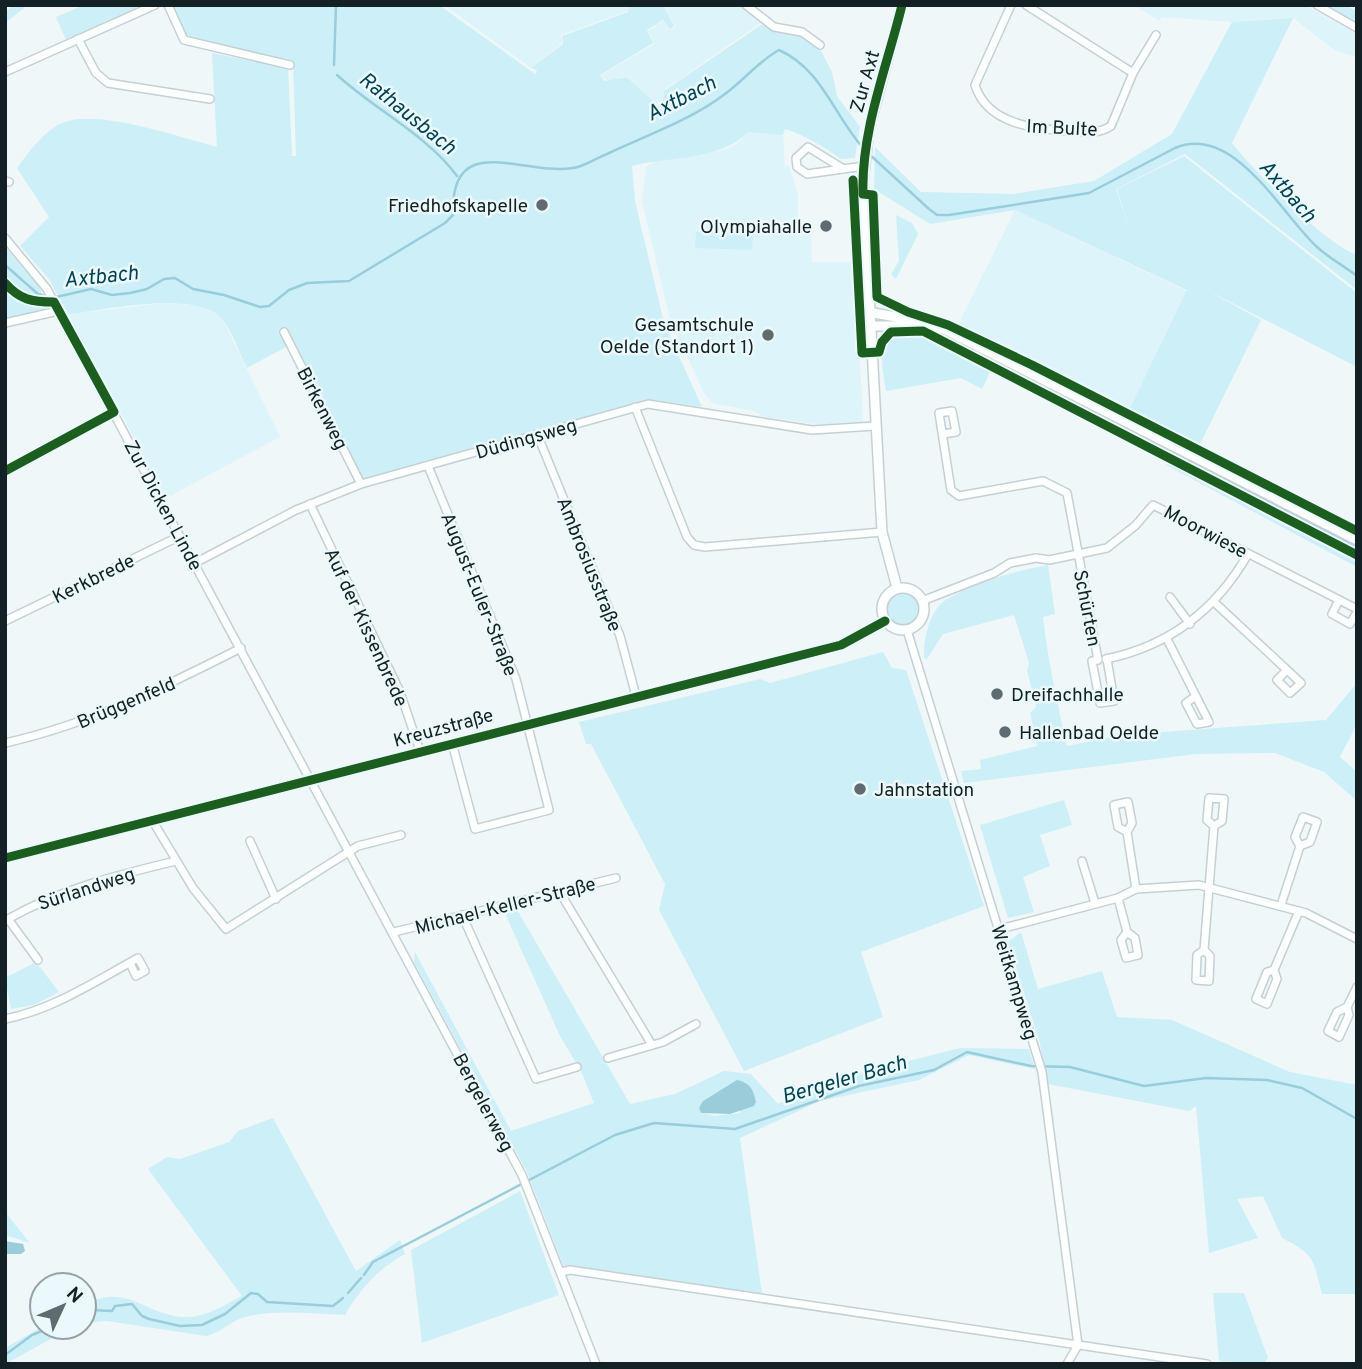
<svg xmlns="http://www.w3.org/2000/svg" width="1362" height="1369" font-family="Overpass,sans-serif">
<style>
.built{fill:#ddf4fb}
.green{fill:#cdeff8;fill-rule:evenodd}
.water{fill:#9accda}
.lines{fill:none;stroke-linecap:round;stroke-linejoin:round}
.stream{stroke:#9accda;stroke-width:2.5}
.minor-casing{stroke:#c6d0d3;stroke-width:10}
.tertiary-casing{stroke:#c6d0d3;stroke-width:12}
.minor{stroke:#fdfefe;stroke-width:7}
.tertiary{stroke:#fdfefe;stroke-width:9}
.cycleway-casing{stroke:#ebf9fd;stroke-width:13}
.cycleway{stroke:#1b5e20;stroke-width:9}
.poi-dot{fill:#606b6f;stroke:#ebf9fd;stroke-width:2.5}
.labels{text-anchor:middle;stroke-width:5;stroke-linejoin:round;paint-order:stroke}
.street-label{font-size:19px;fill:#132024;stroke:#ebf9fd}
.poi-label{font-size:19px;fill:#132024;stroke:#ebf9fd;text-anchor:end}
.water-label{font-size:21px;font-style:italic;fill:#034250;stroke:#ebf9fd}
</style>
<rect width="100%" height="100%" fill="#eff7f9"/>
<g class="built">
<polygon points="444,5 628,5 630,10 561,35 562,43 531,68"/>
<polygon points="663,5 741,5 762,22 664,90 661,108 627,76 609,81 600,76 654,44 648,31 663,21 670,30 675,27"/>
<polygon points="1134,5 1304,5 1357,34 1357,57 1336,51 1293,18 1232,22 1162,17 1159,21"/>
<polygon points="759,130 783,135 785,166 789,166 798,194 798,231 811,232 812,262 855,262 863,422 822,425 764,417 754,411 712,403 704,393 670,320 642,201 646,167 658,159 720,151 735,145 748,132"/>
<polygon points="1015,210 1187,291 1129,410 957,327"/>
<polygon points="165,303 202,306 222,318 280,437 166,498 68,314"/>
</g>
<g class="green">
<polygon points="13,5 28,5 5,23 5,12"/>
<polygon points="84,5 146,5 66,40 56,17"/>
<path d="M170,5H439L535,74L537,70L531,68L563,44L562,36L628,12L630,5H663L674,26L670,29L663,20L647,30L653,43L600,75L604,81L627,77L662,109L664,91L764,23L801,34L819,47L832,72L837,96L860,127L855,158L841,159C824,147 805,135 785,129L783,135L748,132C720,161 670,156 632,166L635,201L664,323L702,407L647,399L363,479L291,336L288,346L247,368C239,353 233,332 222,319C198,289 103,310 68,314L49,279L20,246L49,217L17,168C29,152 47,126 68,121C104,111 179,137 217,147L212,53L288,68L292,156H296L293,62L187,38Z"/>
<polygon points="1325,5 1345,5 1357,11 1357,23"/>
<path d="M1293,18L1232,143C1254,171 1325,244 1357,255V290L1185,154L1116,189L1130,230L1117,189L1184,156L1357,293V367L1203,288L1261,320L1198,448L1129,410L1187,290L1015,210L930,224L874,189L875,147L921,192L1013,194L1094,181L1172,134L1232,22Z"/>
<polygon points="896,215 912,223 918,234 896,279 891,274 899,261"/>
<polygon points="696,232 753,234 752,250 695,248"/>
<polygon points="5,247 38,285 48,305 44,309 5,319"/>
<path d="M901,332L939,338L969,350L965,359L990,372L982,389L961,378L886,391C883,369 874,341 901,332Z"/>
<polygon points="1152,440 1357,544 1357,567 1166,465 1168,459 1148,447"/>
<path d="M1048,565L1055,614L1043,617C1048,661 1057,702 1067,746L1121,735L1326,720L1357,683V724L1340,757L1357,772V801L1324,772L1275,753L1196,754L964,783L961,771L981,769L980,760L1037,746L1030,713L1036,707L1027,670L1029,663L1014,615L943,634L927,659L924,658C923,641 929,613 943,602C965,586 1021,569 1048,565Z"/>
<circle cx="903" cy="609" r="17"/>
<polygon points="883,652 892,668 906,670 984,906 861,952 883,1017 744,1071 659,910 665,884 591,744 586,744 579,722 760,679 770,683"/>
<polygon points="1064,800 1072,825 1040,835 1050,866 1023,877 1034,912 1008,918 980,825"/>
<path d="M516,908L630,1104L675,1094L724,1071L751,1074L778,1104L830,1081L960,1048L1029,1049L1035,1069L969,1055L919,1080L820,1101L740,1138L762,1294L563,1265L527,1172L414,962L415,952L511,1131L594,1103L581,1071L560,1036L504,911ZM737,1080L740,1113L715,1116L701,1113L699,1108Z"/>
<path d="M1021,932L1038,989L1102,971L1117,1017L1172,1020L1290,1072L1357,1085V1294H1322C1313,1260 1315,1254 1282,1238L1263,1196L1237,1199L1258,1238L1209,1253L1196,1106L1189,1111L1048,1084L1039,1040L1008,942Z"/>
<polygon points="36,962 59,992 34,1005 11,1009 5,978"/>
<path d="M273,1118L356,1271L400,1240L405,1254C380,1267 359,1290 345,1315C312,1314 277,1309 245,1317C230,1321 223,1332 206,1336L107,1321L84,1323V1305C126,1282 144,1314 182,1317C204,1319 224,1305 242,1296L148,1169L167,1157L180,1159L229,1142L238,1131Z"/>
<polygon points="520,1191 559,1295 422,1343 411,1250"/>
<polygon points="5,1212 30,1243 5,1235"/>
<polygon points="1213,1293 1244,1293 1268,1358 1263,1364 1219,1361"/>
<polygon points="42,1327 73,1327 5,1364 5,1348"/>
</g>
<g class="water">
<path d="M737,1080C750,1083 753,1089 756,1102L754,1106L730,1114L701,1113L699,1108L703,1101Z"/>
<polygon points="5,1241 23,1244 25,1251 21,1254 5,1254"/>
</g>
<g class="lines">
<g class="stream">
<polyline points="334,65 336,5"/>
<path d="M337,75C374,109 428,136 457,176"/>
<path d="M869,154L929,209L937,215H949L1089,193L1175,148C1234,123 1281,214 1317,247C1329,258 1344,266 1357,276"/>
<path d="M5,265L38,294L52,298L91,289L112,295L130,293L147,289L164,279L175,278L193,289L224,295L260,307L269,306L289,290L307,283L349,281L445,223L453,215C450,129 522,176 573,168C584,167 596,158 607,154C645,136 691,120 725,94C744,80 759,61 779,50C822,69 834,116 864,149"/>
<polyline points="992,359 1357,548"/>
<polyline points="364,1275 373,1262 615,1135 654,1123 735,1129 859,1086 934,1070 967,1052 1031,1066 1070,1067 1144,1086 1206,1078 1267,1080 1302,1088 1357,1119"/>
<polyline points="348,1293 361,1278"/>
<polyline points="84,1316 91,1310 112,1311 115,1306 132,1304 142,1316 149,1319 180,1326 202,1325 225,1314 251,1293 258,1294 267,1302 333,1306 343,1298"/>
<polyline points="5,1355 32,1335 52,1327"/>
</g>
<g class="minor-casing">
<g id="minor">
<polyline points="168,5 184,40 290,65"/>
<polyline points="746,5 774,27 802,32 820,45"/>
<path d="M1011,5L975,85C987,124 1034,129 1068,131C1084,132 1097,135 1111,126L1133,73L1156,35"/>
<polyline points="1026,5 1133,73"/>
<polyline points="1317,5 1357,28"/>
<polyline points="78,39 96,73 108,83 210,99"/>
<polyline points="5,72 155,5"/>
<polyline points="842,168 808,147 796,158 797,167 807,174 864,166"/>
<polyline points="5,181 9,182"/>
<polyline points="5,238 47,289 522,1175 596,1364"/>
<polyline points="5,323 58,311"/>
<polyline points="284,332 361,484"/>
<polyline points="635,407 687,537 694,545 705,547 882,532"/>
<polyline points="537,434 620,636 636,696"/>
<polyline points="943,434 956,432 952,411 939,413 951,490 959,496 1043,481 1067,493 1098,660 1092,661 1100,703 1114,701 1107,659"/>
<polyline points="428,466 516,679 549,810 475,829 452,743"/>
<polyline points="5,471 114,412"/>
<polyline points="310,504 400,692 420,751"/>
<polyline points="195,563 296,510 361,484 648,404 812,430 875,426"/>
<polyline points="1170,597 1190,624"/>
<polyline points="1339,600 1332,614 1350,624 1357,612"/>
<polyline points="922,601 994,573 1010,563 1036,558 1049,560 1107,548 1136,525 1153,505 1357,609"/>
<polyline points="1214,602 1301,683 1290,693 1277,680 1287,670"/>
<polyline points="5,621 180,536"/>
<polyline points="907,630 1042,1072 1078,1345 1067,1364"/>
<polyline points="1167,639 1209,722 1197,724 1186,703 1196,696"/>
<path d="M1106,659C1169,646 1216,610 1248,554"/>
<path d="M5,743C90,724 164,687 241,648"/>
<polyline points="152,820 193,888 226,929 358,846 401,835"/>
<polyline points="1127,832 1118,827 1114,805 1128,802 1132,823 1127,832 1136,889"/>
<polyline points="250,841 276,899"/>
<polyline points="1082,861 1095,903"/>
<polyline points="559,891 652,1045"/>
<polyline points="1118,898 1127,932 1135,938 1138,955 1126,958 1121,940 1127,932"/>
<polyline points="1281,905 1300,846 1310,842 1317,822 1303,817 1295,837 1300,846"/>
<polyline points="462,915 536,1079 577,1067"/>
<polyline points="1000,929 1118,898 1136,889 1199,885 1306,913 1357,939"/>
<polyline points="394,932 616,878"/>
<polyline points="1204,950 1197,955 1196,980 1209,981 1210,956 1204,950 1214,826 1222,821 1224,799 1209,798 1207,820 1214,826"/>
<path d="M38,960L8,919C61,889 117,875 176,861"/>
<polyline points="1274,970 1267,972 1256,999 1267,1004 1277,979 1274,970 1299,911"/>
<polyline points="1347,1007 1337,1012 1328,1031 1339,1037 1349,1015 1347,1007 1357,987"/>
<path d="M5,1019C52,1010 96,981 138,958L145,971L136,976L130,963"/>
<polyline points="608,1058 663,1042 696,1024"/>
<polyline points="561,1272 570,1270 1207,1364"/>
</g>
</g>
<g class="tertiary-casing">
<g id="tertiary">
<polyline points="868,312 913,320 946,330 1357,540"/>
<polyline points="869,326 919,326"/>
<circle cx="903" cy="609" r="21"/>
<polyline points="897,588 882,532 863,182 869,129 902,5"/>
<polyline points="5,858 841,645 885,621"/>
</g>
</g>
<use href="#minor" class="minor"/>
<use href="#tertiary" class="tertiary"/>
<g class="cycleway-casing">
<g id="cycleway">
<path d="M902,5C887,67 861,130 863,194L873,195L877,297L908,312L948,325L1032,365L1357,531"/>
<polyline points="853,180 862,353 879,352 882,342 891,332 923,331 1357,555"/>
<path d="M5,283C20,300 32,302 54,302L114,412L5,471"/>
<polyline points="5,858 841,645 885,621"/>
</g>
</g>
<use href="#cycleway" class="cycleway"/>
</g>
<g class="poi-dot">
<circle cx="542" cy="205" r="7"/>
<circle cx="826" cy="226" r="7"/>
<circle cx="768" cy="335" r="7"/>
<circle cx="997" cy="694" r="7"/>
<circle cx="1005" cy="732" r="7"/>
<circle cx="860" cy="789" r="7"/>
</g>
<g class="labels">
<g class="street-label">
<text transform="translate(864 81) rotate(-74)" y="7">Zur Axt</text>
<text transform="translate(1062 127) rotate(3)" y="7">Im Bulte</text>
<text transform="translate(323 408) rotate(63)" y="7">Birkenweg</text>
<text transform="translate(526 438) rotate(-16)" y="7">Düdingsweg</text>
<text transform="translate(164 505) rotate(62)" y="7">Zur Dicken Linde</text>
<text transform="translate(1206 531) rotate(28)" y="7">Moorwiese</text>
<text transform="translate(590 564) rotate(68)" y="7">Ambrosiusstraße</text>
<text transform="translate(93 578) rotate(-26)" y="7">Kerkbrede</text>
<text transform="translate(480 594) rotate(68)" y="7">August-Euler-Straße</text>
<text transform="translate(1088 608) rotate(79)" y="7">Schürten</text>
<text transform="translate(367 627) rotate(65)" y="7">Auf der Kissenbrede</text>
<text transform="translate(126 702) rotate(-23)" y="7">Brüggenfeld</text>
<text transform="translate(443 727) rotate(-15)" y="7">Kreuzstraße</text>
<text transform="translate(86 888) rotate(-18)" y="7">Sürlandweg</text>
<text transform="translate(505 905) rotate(-14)" y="7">Michael-Keller-Straße</text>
<text transform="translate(1015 982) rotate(73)" y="7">Weitkampweg</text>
<text transform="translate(484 1102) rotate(62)" y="7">Bergelerweg</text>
</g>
<g class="poi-label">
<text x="528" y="212">Friedhofskapelle</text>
<text x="812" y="233">Olympiahalle</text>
<text x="754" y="331">Gesamtschule<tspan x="754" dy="22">Oelde (Standort 1)</tspan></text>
<text x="1011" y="701" text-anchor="start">Dreifachhalle</text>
<text x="1019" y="739" text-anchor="start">Hallenbad Oelde</text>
<text x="874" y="796" text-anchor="start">Jahnstation</text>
</g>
<g class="water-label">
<text transform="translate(681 98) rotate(-27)" y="7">Axtbach</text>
<text transform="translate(408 113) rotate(39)" y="7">Rathausbach</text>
<text transform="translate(1288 191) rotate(49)" y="7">Axtbach</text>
<text transform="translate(101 276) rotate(-6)" y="7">Axtbach</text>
<text transform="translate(844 1079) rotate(-16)" y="7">Bergeler Bach</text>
</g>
</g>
<rect width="1362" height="1369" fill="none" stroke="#132024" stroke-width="14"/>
<g transform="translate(63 1306) rotate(46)"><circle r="33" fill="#ebf9fd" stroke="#95a2a6" stroke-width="2"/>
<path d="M0-5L12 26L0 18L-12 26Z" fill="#606b6f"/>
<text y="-10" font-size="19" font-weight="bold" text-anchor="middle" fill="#132024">N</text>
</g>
</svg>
